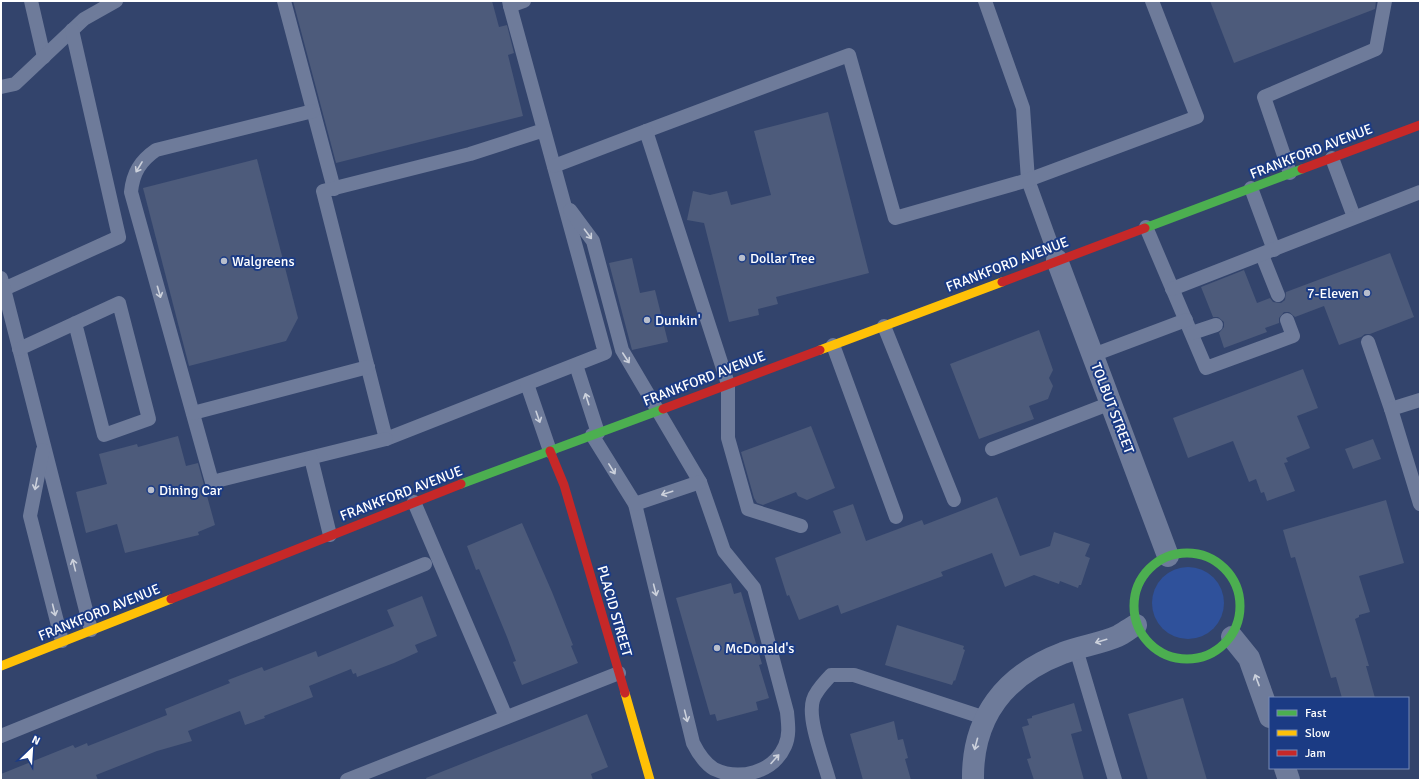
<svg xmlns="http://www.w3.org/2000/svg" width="1421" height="781" font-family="Signika,sans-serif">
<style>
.green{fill:#2f519b}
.building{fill:#4d5b7b}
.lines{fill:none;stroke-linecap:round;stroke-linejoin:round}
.lane{stroke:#6e7b9a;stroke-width:14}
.street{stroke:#6e7b9a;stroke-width:22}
.fast{stroke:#4caf50;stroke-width:9}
.slow{stroke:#ffc107;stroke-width:9}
.jam{stroke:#c62828;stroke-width:9}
.oneway{stroke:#ccd1dc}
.poi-dot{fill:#b8becc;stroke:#1b3b84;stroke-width:1.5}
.labels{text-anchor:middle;stroke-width:4;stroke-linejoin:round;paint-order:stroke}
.street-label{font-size:14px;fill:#fff;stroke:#1b3b84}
.poi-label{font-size:14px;fill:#fff;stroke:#1b3b84;text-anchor:start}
</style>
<rect width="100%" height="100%" fill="#33446c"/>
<circle class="green" cx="1188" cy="603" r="36"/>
<g class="building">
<polygon points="293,1 492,1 499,27 507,25 514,53 508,55 523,116 336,163"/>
<polygon points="1210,1 1376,1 1375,9 1234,63"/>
<polygon points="828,112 869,273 776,297 778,304 758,309 759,315 729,322 704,223 687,220 693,191 710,195 727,191 731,205 771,195 754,131"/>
<polygon points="257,159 298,318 286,341 189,366 143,188"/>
<polygon points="1390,253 1414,317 1370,334 1365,334 1361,337 1339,345 1324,306 1295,317 1289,312 1284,312 1279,318 1279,323 1265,328 1267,332 1224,348 1219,333 1224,327 1224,322 1218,317 1213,317 1201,287 1244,270 1257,303 1270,298 1273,302 1281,303 1285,300 1286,292"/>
<polygon points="632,258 640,293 655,290 668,342 632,350 609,263"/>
<polygon points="1039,330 1053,370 1049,378 1053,386 1048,399 1029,406 1034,419 979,439 950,364"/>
<polygon points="1303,369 1318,408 1297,416 1310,448 1286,458 1288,462 1284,463 1295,491 1267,501 1264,492 1261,493 1256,479 1249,482 1233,441 1188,458 1173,418"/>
<polygon points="811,426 835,488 807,500 798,496 796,492 763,505 757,503 754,498 741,452"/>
<polygon points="178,436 186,466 198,463 215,525 198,532 199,535 125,553 117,524 86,533 76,492 107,484 99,454 137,444 138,447"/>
<polygon points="1373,439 1381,459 1353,469 1345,449"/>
<polygon points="997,497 1020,556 1050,546 1054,532 1090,544 1085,556 1090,558 1081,585 1079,585 1078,588 1060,581 1059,584 1034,575 1005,587 992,553 941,572 943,576 841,614 838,605 799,620 789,595 787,596 775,558 841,533 833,511 853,504 866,541 922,520 924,525"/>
<polygon points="1386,500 1404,563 1359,576 1370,612 1359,615 1359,617 1355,619 1369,666 1366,666 1375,698 1342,698 1336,677 1331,678 1295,557 1291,558 1283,530"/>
<polygon points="522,523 552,592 573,645 571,646 578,663 522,685 513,662 516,661 507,637 479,569 476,570 467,546"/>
<polygon points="731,583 734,594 741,592 762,664 759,665 769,698 756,702 758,710 717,721 715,714 710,715 676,598"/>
<polygon points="422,596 437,636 415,645 418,652 394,663 357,677 356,673 353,674 351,669 309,686 313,697 264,716 265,718 245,725 240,711 188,731 192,741 157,751 96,775 98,780 1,780 1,774 73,745 75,748 87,743 88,746 167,715 165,709 230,683 228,680 262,667 264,671 316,651 318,657 394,626 387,610"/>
<polygon points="897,625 964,646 963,649 965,650 955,681 954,680 952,685 885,665"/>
<polygon points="1183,698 1207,780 1148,780 1128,714"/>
<polygon points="1074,703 1082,731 1071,734 1084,780 1034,780 1027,759 1031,758 1022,727 1029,725 1027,719 1032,718 1032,716"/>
<polygon points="587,714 608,767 591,774 593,780 427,780 426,778"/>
<polygon points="894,721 898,740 903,739 908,758 905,759 911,780 863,780 850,734"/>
</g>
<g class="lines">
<g class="lane">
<polyline points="31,1 44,57"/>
<polyline points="284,1 334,189"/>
<polyline points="509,1 510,6 524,1"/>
<polyline points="985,1 1023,108 1028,180 1057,260"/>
<path d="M510,6C542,122 574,238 605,353L386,439L323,191L470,154L544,130"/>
<polyline points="1,87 15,84 84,19 116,1"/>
<path d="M313,111L156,150C140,161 133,173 131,192L212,482L386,439"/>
<polyline points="646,131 849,55 895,218 1028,180 1197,117 1152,1"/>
<polyline points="1332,158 1354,217"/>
<polyline points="554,166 646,131 728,384 728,438 748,509 801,526"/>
<polyline points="1290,173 1264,97 1376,49 1385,1"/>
<polyline points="1251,188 1274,250"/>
<path d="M570,210L593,241L622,350L700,482L724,551L754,588L787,712C788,723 790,735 785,746C773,773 739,781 714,769C704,763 698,753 693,743L635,504L592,435"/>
<polyline points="1146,227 1206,368 1293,336 1287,320"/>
<polyline points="1262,255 1278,295"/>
<polyline points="1,278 4,289 119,237 72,30"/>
<polyline points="1172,289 1420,192"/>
<polyline points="1,290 4,289 91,630"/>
<polyline points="884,326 954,500"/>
<polyline points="1192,333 1216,325"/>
<polyline points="1368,342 1391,409"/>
<polyline points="833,345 896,517"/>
<polyline points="19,349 119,303 149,419 104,435 75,323"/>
<polyline points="1093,355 1186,320"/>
<polyline points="576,365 598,433"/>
<polyline points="527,384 550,451"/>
<polyline points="1420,400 1391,409 1420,504"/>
<polyline points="193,413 368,367"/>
<polyline points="992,449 1111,403"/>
<polyline points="43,450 30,516 62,641"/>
<polyline points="311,458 330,535"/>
<polyline points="414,502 506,717"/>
<polyline points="635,504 700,482"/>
<polyline points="1076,649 1115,780"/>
<polyline points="1,736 425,564"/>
<polyline points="347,780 619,673"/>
<path d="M829,780C824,761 807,719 813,700C816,690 825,682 831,675H854L985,718"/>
</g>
<g class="street">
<polyline points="1057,260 1168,556"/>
<polyline points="1232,637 1249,658 1270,717"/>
<polyline points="1285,768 1289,780"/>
<path d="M973,780C972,717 1005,675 1063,653C1080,646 1100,644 1118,636C1124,633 1130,628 1136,625"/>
</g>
<g class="fast">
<polyline points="1145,228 1302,169"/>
<polyline points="461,484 663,409"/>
<circle cx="1187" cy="606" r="53"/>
</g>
<g class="slow">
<polyline points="820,350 1002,282"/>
<polyline points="1,666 171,599"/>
<polyline points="625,693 650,780"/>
</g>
<g class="jam">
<polyline points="1302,169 1420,125"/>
<polyline points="1002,282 1145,228"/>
<polyline points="663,409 820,350"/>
<polyline points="550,451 564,485 625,693"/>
<polyline points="171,599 461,484"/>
</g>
</g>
<defs><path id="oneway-shaft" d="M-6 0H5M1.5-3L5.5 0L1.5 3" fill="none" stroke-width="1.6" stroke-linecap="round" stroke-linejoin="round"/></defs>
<g class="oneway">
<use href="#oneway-shaft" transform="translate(139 167) rotate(121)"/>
<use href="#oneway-shaft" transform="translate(588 234) rotate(53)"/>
<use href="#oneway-shaft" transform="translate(159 292) rotate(74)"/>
<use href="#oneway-shaft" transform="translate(626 358) rotate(57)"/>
<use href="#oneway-shaft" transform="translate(587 399) rotate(-108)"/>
<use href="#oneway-shaft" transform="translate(538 417) rotate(71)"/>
<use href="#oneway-shaft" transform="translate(612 469) rotate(58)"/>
<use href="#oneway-shaft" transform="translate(36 484) rotate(101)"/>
<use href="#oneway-shaft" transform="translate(667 493) rotate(162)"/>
<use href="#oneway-shaft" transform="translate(74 565) rotate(-104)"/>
<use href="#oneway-shaft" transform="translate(655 590) rotate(76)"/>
<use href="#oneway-shaft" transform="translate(54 610) rotate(76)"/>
<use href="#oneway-shaft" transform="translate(1101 641) rotate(163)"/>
<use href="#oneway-shaft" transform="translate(1257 680) rotate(-111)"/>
<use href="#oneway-shaft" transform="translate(686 716) rotate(76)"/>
<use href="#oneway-shaft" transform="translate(976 744) rotate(105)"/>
<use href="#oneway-shaft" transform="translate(775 759) rotate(-48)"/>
</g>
<g class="poi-dot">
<circle cx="742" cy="258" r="4"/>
<circle cx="224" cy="261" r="4"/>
<circle cx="1367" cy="293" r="4"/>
<circle cx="647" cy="320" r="4"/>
<circle cx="151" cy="490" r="4"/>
<circle cx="717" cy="648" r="4"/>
</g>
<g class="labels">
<g class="street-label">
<text transform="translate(1311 151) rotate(-21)" y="5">FRANKFORD AVENUE</text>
<text transform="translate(1007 264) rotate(-21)" y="5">FRANKFORD AVENUE</text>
<text transform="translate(704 378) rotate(-21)" y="5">FRANKFORD AVENUE</text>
<text transform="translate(1113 408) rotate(69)" y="5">TOLBUT STREET</text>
<text transform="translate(401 493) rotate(-21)" y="5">FRANKFORD AVENUE</text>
<text transform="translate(615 611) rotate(74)" y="5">PLACID STREET</text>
<text transform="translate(99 612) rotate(-22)" y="5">FRANKFORD AVENUE</text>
</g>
<g class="poi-label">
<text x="750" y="263">Dollar Tree</text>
<text x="232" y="266">Walgreens</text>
<text x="1359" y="298" text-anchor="end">7-Eleven</text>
<text x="655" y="325">Dunkin'</text>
<text x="159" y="495">Dining Car</text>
<text x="725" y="653">McDonald's</text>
</g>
</g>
<rect width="1421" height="781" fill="none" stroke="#ffffff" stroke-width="4"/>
<rect x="1269" y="697" width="140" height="72" fill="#1b3b84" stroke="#7689b5"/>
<rect x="1277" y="710" width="20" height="6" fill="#4caf50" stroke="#7689b5"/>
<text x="1305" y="717" font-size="12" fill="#ffffff">Fast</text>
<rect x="1277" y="730" width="20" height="6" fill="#ffc107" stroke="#7689b5"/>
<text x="1305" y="737" font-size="12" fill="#ffffff">Slow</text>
<rect x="1277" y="750" width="20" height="6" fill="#c62828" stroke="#7689b5"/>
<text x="1305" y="757" font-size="12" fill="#ffffff">Jam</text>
<g transform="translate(32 749) rotate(25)" stroke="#1b3b84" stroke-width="3" paint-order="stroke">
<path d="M0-3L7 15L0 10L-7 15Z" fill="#ffffff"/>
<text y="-6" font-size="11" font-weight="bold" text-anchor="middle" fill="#ffffff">N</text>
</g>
</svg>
